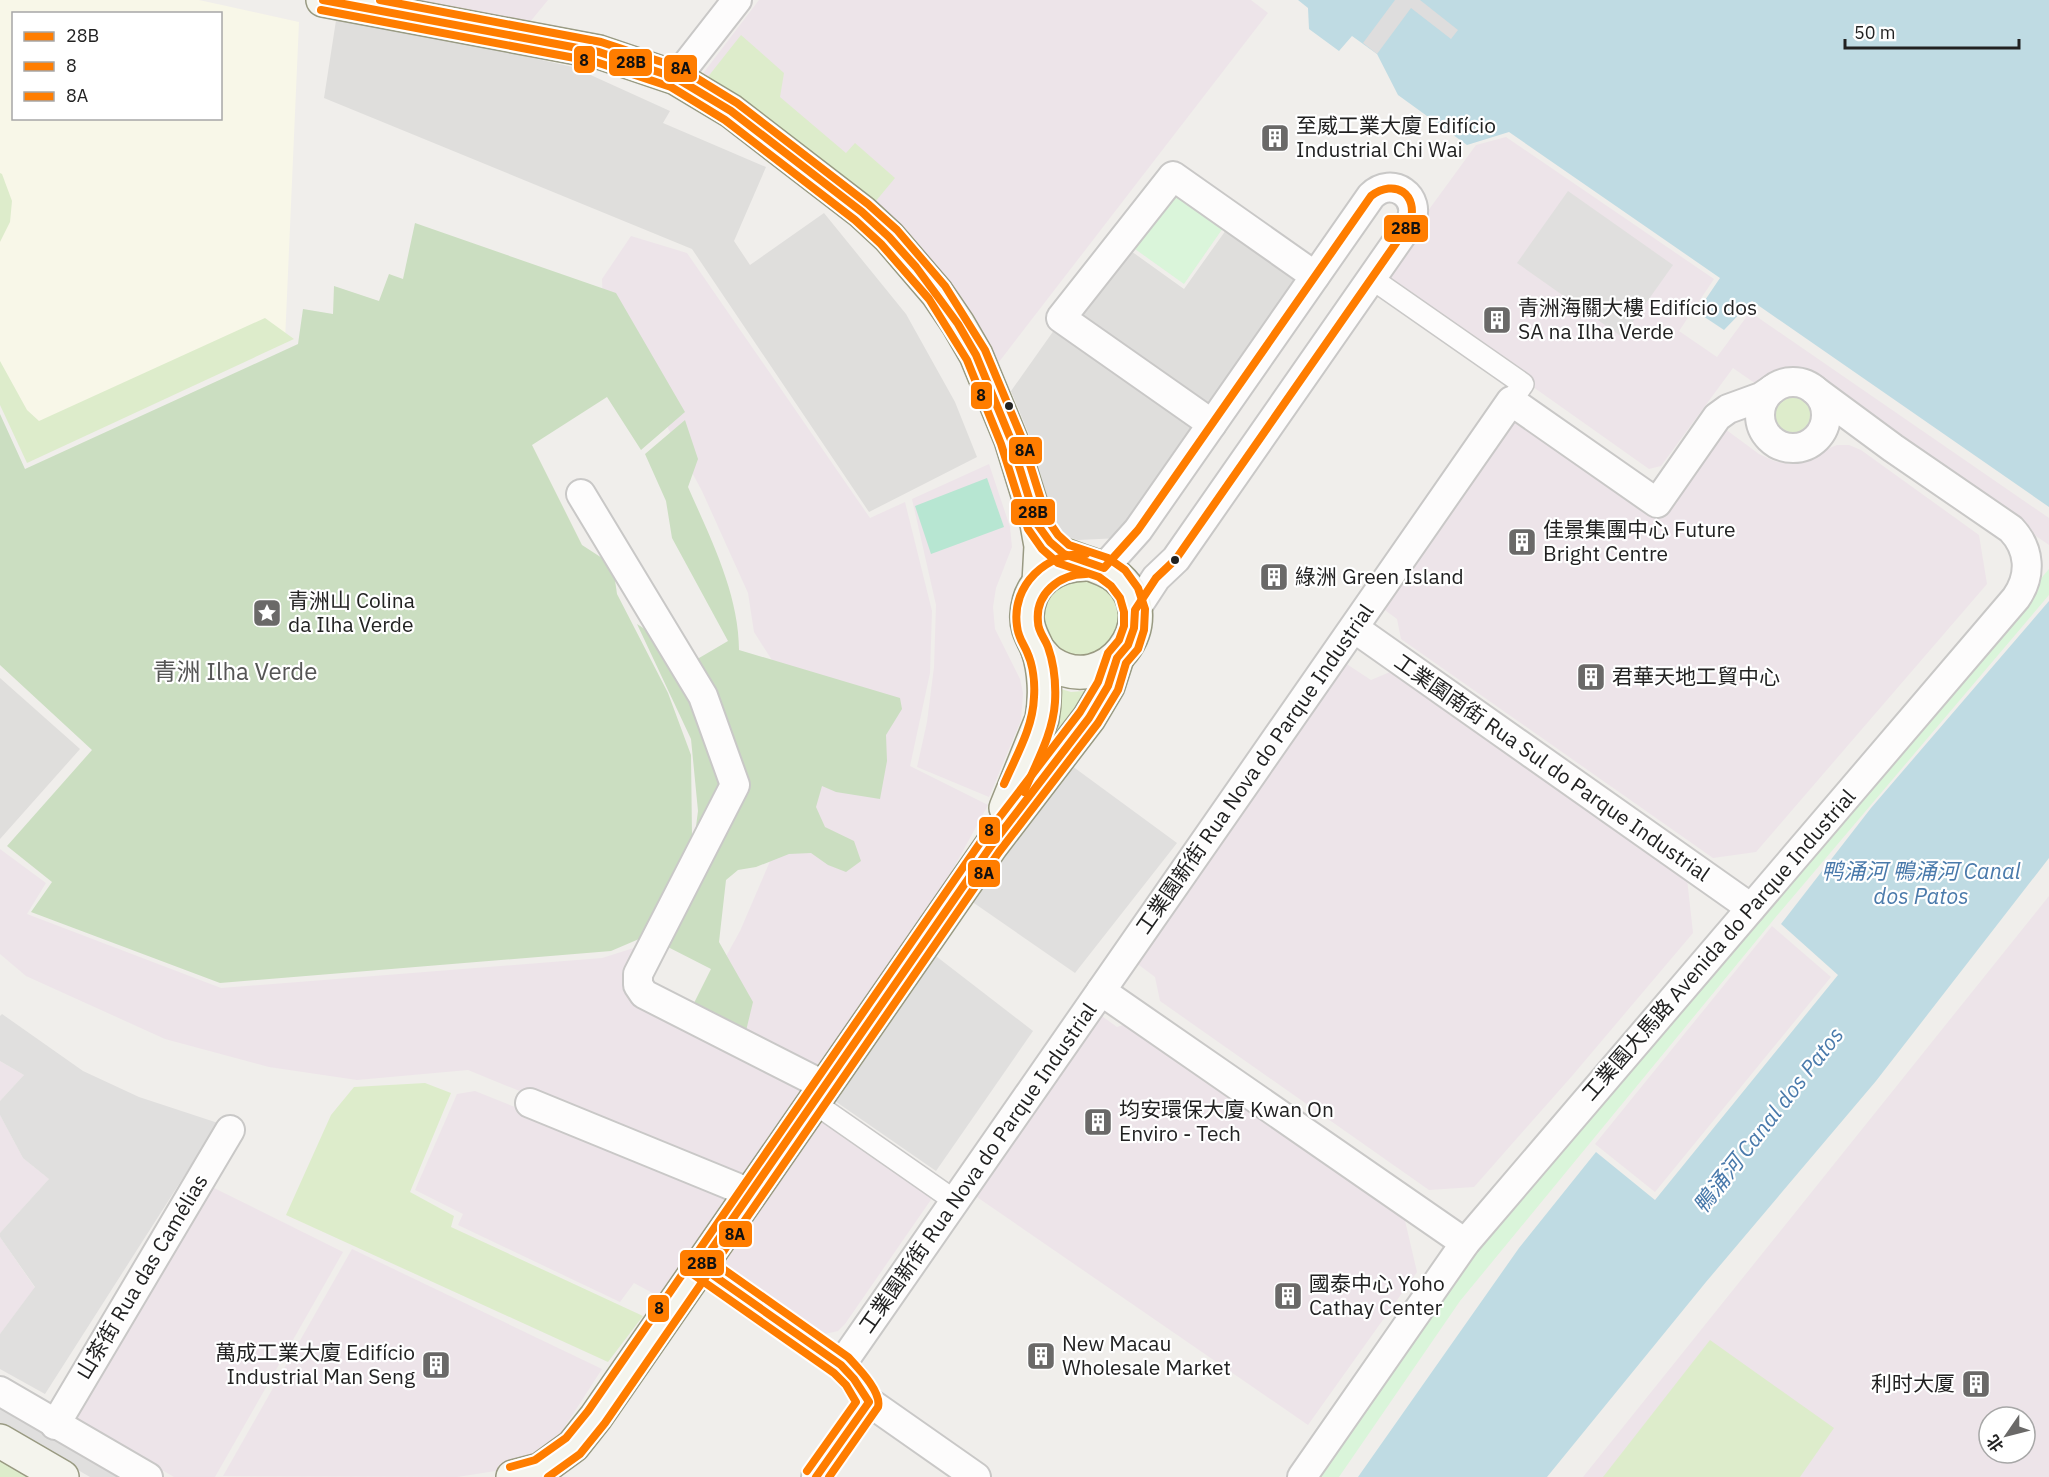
<svg xmlns="http://www.w3.org/2000/svg" width="2049" height="1477" font-family="'IBM Plex Sans','Noto Sans SC',sans-serif">
<style>
.residential{fill:#dfdedc}
.industrial{fill:#ede4e9;fill-rule:evenodd}
.education{fill:#f8f7e8;fill-rule:evenodd}
.grass{fill:#ddeccb}
.forest{fill:#cbdec1}
.park{fill:#daf5da}
.pitch{fill:#b7e6d2}
.parking{fill:#e0dfde}
.water{fill:#bfdbe3}
.pier{fill:#dedddd}
.lines{fill:none;stroke-linecap:round;stroke-linejoin:round}
.pedestrian-casing{stroke:#c9c8c7;stroke-width:24}
.minor-casing{stroke:#c9c8c7;stroke-width:32}
.secondary-casing{stroke:#999a82;stroke-width:36}
.pedestrian{stroke:#fdfcfc;stroke-width:21}
.minor{stroke:#fdfcfc;stroke-width:28}
.secondary{stroke:#f4f4ed;stroke-width:33}
.bus-1-casing{stroke:#fff;stroke-width:12}
.bus-2-casing{stroke:#fff;stroke-width:12}
.bus-3-casing{stroke:#fff;stroke-width:12}
.bus-1{stroke:#ff7d00;stroke-width:8}
.bus-2{stroke:#ff7d00;stroke-width:8}
.bus-3{stroke:#ff7d00;stroke-width:8}
.bus-dot{fill:#222;stroke:#fff;stroke-width:2}
.labels{text-anchor:middle;stroke-width:4.5;stroke-linejoin:round;paint-order:stroke}
.poi-label{font-size:21px;fill:#222;stroke:#fff;text-anchor:start}
.street-label{font-size:21px;fill:#222;stroke:#fff}
.water-label{font-size:22px;font-style:italic;fill:#4a7aab;stroke:#fff}
.quarter-label{font-size:24px;fill:#555;stroke:#fff}
.line-badge{stroke:#fff;stroke-width:2}
.pale-badge-label{font-size:16px;text-anchor:middle;font-weight:bold;fill:#111}
</style>
<rect width="100%" height="100%" fill="#f0eeeb"/>
<g class="residential">
<polygon points="337,14 573,67 670,111 663,123 766,167 734,241 750,265 824,213 906,314 955,402 977,457 869,512 692,249 324,98"/>
<polygon points="1226,230 1302,283 1120,538 1078,540 1058,535 1030,437 1011,391 1117,241 1184,289"/>
<polygon points="0,678 80,749 0,839"/>
</g>
<g class="industrial">
<polygon points="411,0 548,0 530,22"/>
<polygon points="759,0 1251,0 1268,13 992,371 983,346 698,80"/>
<polygon points="1506,137 1714,279 1679,331 1717,357 1750,312 2049,518 2049,545 1807,377 1798,372 1785,369 1763,378 1756,384 1733,368 1661,466 1649,469 1379,278 1476,145"/>
<polygon points="631,236 687,253 870,518 905,502 932,611 930,673 910,766 988,805 941,891 813,1077 696,1011 740,931 777,845 802,707 754,632 748,593 702,491 603,308 602,279"/>
<polygon points="1509,414 1638,504 1717,423 1759,454 1774,461 1790,464 1837,445 1849,445 1861,450 1979,535 1987,584 1756,852 1713,858 1401,639 1397,619 1378,605"/>
<polygon points="989,464 1010,527 1012,547 996,588 993,607 995,629 1020,679 1023,693 1021,720 989,797 917,767 927,722 934,667 936,605 912,499"/>
<polygon points="1342,661 1371,680 1390,672 1687,879 1693,933 1572,1076 1474,1187 1429,1190 1160,1001 1155,977 1135,962"/>
<polygon points="0,849 46,883 27,914 221,988 602,958 637,947 626,979 806,1087 740,1181 468,1070 357,1080 269,1067 165,1039 26,976 0,954"/>
<path d="M2049,896V1477H1583ZM1989,1417H2025V1453H1989Z"/>
<polygon points="1772,926 1831,977 1655,1192 1595,1144"/>
<polygon points="1095,1011 1117,1027 1134,1021 1403,1212 1417,1272 1308,1425 971,1193"/>
<polygon points="0,1061 24,1075 0,1101"/>
<polygon points="475,1091 731,1194 658,1296 634,1283 620,1302 458,1225 463,1214 415,1190 457,1094"/>
<polygon points="821,1109 937,1191 845,1324 838,1331 825,1334 819,1333 714,1259"/>
<polygon points="0,1115 23,1158 49,1179 0,1233"/>
<polygon points="202,1182 343,1252 215,1477 174,1477 67,1415"/>
<polygon points="0,1237 35,1288 0,1334"/>
<polygon points="352,1249 602,1369 557,1439 522,1467 457,1477 223,1476"/>
</g>
<path class="education" d="M0,0H199L299,22L285,341L34,453L0,387ZM14,14H220V118H14Z"/>
<g class="grass">
<polygon points="741,35 784,73 780,97 846,153 855,143 895,178 875,202 707,78"/>
<polygon points="0,173 2,174 12,201 10,222 0,242"/>
<polygon points="265,318 294,339 27,463 0,405 0,361 27,410 39,421"/>
<circle cx="1793" cy="415" r="22"/>
<circle cx="1081" cy="617" r="38"/>
<polygon points="1058,688 1071,692 1096,690 1037,772"/>
<polygon points="425,1083 451,1093 410,1192 454,1216 451,1227 643,1316 608,1362 286,1215 331,1115 354,1087"/>
<polygon points="1710,1340 1834,1428 1800,1477 1603,1477"/>
<polygon points="0,1460 30,1477 0,1477"/>
</g>
<g class="forest">
<polygon points="415,223 616,293 685,412 641,450 607,397 532,445 582,545 602,558 615,580 617,594 668,693 691,755 692,836 639,939 611,951 220,983 31,912 52,882 7,846 92,750 0,665 0,414 25,469 298,344 303,309 333,314 334,286 379,301 389,274 403,279"/>
<path d="M685,420L698,459L688,487C710,537 739,594 739,650L900,698L902,709L886,735L887,761L880,799L836,792L822,786L816,807L825,827L854,841L861,861L846,872L828,865L811,853L789,854L756,867L738,870L726,880L719,942L753,1002L745,1035L691,1009L711,969L662,944L693,850L698,811L691,739L637,624L694,661L728,641L672,538L666,501L645,454Z"/>
</g>
<g class="park">
<polygon points="1172,189 1223,228 1184,284 1128,244"/>
<polygon points="2049,569 2049,595 1775,918 1460,1301 1339,1477 1315,1477 1473,1248"/>
</g>
<polygon class="pitch" points="987,478 1004,527 931,554 915,506"/>
<g class="parking">
<polygon points="1568,191 1673,265 1622,337 1517,263"/>
<polygon points="1068,763 1177,843 1075,973 971,901"/>
<polygon points="932,953 1033,1031 936,1171 832,1099"/>
<polygon points="2,1014 83,1071 139,1097 218,1123 45,1394 0,1369 0,1334 35,1287 0,1237 0,1233 49,1179 23,1158 0,1115 0,1101 24,1075 0,1061 0,1016"/>
<polygon points="0,1403 128,1477 90,1477 0,1425"/>
</g>
<g class="water">
<polygon points="1298,0 2049,0 2049,507 1752,301 1724,330 1697,312 1720,278 1509,132 1467,145 1398,95 1377,54 1352,36 1339,51 1309,29 1308,8"/>
<polygon points="2049,601 2049,858 1876,1081 1706,1282 1547,1477 1358,1477 1519,1248 1596,1152 1655,1200 1838,975 1781,924 1871,808"/>
</g>
<polygon class="pier" points="1395,0 1420,0 1458,30 1451,39 1411,8 1377,54 1363,43"/>
<g class="lines">
<g class="pedestrian-casing">
<g id="pedestrian">
<polyline points="1371,278 1523,384 1511,401"/>
<polyline points="813,1102 955,1201"/>
</g>
</g>
<g class="minor-casing">
<g id="minor">
<polyline points="676,78 737,0"/>
<circle cx="1793" cy="415" r="33"/>
<polyline points="1212,424 1061,318 1173,176 1315,276"/>
<polyline points="581,494 703,696 735,785 638,974 638,985 644,994 825,1086"/>
<path d="M1104,568L1138,530L1371,196C1392,175 1423,197 1410,223L1176,559L1156,578L1135,610"/>
<polyline points="1354,628 1751,908"/>
<polyline points="1101,991 1465,1243"/>
<polyline points="530,1103 750,1193"/>
<polyline points="700,1266 841,1365 854,1379 869,1402 976,1477"/>
<polyline points="841,1365 1511,401 1657,503 1717,417 1728,409 1761,397 1773,389"/>
<polyline points="0,1391 148,1477"/>
<polyline points="55,1425 230,1130"/>
<polyline points="816,1477 869,1402"/>
<path d="M1302,1477L1465,1243L2016,598C2032,575 2030,549 2011,529L1893,448L1813,389"/>
</g>
</g>
<g class="secondary-casing">
<g id="secondary">
<polyline points="323,0 599,52 676,78 731,111 862,212 889,237 937,293 958,324 976,355 1011,440 1037,524 1041,546 1039,583"/>
<path d="M1038,650C1042,654 1046,660 1051,663C1106,699 1166,621 1118,578C1104,566 1084,563 1067,556"/>
<path d="M1006,808L1042,719C1046,697 1045,671 1038,650C1033,638 1026,629 1027,615C1029,580 1055,565 1086,564"/>
<polyline points="0,1441 62,1477"/>
<polyline points="513,1477 540,1470 573,1446 596,1417 991,846 1089,718 1108,686 1117,658"/>
</g>
</g>
<use href="#pedestrian" class="pedestrian"/>
<use href="#minor" class="minor"/>
<use href="#secondary" class="secondary"/>
<g class="bus-1-casing">
<path id="bus-1" d="M323,0L599,52L676,78L731,111L862,212L889,237L916,267L958,324L976,355L1011,440L1037,524L1050,542L1064,554L1104,568L1138,530L1371,196C1395,178 1419,194 1410,223L1176,559L1156,578L1135,610L1134,628L1128,645L1117,658L1108,686L1089,718L991,846L700,1266L841,1365L854,1379L869,1402L816,1477"/>
</g>
<g class="bus-2-casing">
<g id="bus-2">
<polyline points="321,10 596,62 671,87 725,120 855,220 881,244 929,299 967,360 1001,444 1028,529 1042,549 1058,563 1099,577 1111,586 1120,598 1124,612 1124,626 1119,640 1108,653 1098,682 1080,712 982,840 588,1411 566,1438 535,1460 510,1467"/>
<path d="M1024,792C1036,763 1053,734 1055,702C1056,684 1054,664 1048,647C1045,638 1038,632 1038,622C1035,594 1059,574 1086,574"/>
<polyline points="694,1275 834,1373 846,1385 856,1402 807,1471"/>
</g>
</g>
<g class="bus-3-casing">
<g id="bus-3">
<polyline points="380,0 601,42 680,68 737,103 868,204 897,230 945,286 985,350 1021,436 1047,519 1058,535 1069,545 1108,558 1125,570 1138,588 1145,609 1144,630 1138,649 1126,663 1118,690 1098,723 999,852 605,1423 580,1454 548,1477"/>
<path d="M1004,784C1016,756 1033,728 1034,697C1035,683 1033,665 1027,652C1023,643 1018,637 1017,626C1011,585 1047,552 1086,554"/>
<path d="M706,1257L848,1357C858,1368 882,1392 878,1407L829,1477"/>
</g>
</g>
<use href="#bus-1" class="bus-1"/>
<use href="#bus-2" class="bus-2"/>
<use href="#bus-3" class="bus-3"/>
</g>
<defs>
<g id="building-square" transform="scale(1.5)"><rect x="-9" y="-9" width="18" height="18" rx="4" fill="#6a6968" stroke="#fff"/><path d="M-4-6H4V6H1V3H-1V6H-4ZM-2.5-4.3h1.7v1.8h-1.7ZM.8-4.3h1.7v1.8H.8ZM-2.5-1h1.7V.8h-1.7ZM.8-1h1.7V.8H.8Z" fill="#fff"/></g>
<g id="sight-square" transform="scale(1.5)"><rect x="-9" y="-9" width="18" height="18" rx="4" fill="#6a6968" stroke="#fff"/><path d="M0-6L1.8-2.2L6-1.7L2.9 1.2L3.7 5.4L0 3.3L-3.7 5.4L-2.9 1.2L-6-1.7L-1.8-2.2Z" fill="#fff"/></g>
</defs>
<g fill-rule="evenodd">
<use href="#building-square" x="1275" y="138"/>
<use href="#building-square" x="1497" y="320"/>
<use href="#building-square" x="1522" y="542"/>
<use href="#building-square" x="1274" y="577"/>
<use href="#sight-square" x="267" y="613"/>
<use href="#building-square" x="1591" y="677"/>
<use href="#building-square" x="1098" y="1122"/>
<use href="#building-square" x="1288" y="1296"/>
<use href="#building-square" x="1041" y="1356"/>
<use href="#building-square" x="436" y="1365"/>
<use href="#building-square" x="1976" y="1384"/>
</g>
<g class="bus-dot">
<circle cx="1009" cy="406" r="5"/>
<circle cx="1175" cy="560" r="5"/>
</g>
<g class="labels">
<g class="poi-label">
<text x="1296" y="133">至威工業大廈 Edifício<tspan x="1296" dy="24">Industrial Chi Wai</tspan></text>
<text x="1518" y="315">青洲海關大樓 Edifício dos<tspan x="1518" dy="24">SA na Ilha Verde</tspan></text>
<text x="1543" y="537">佳景集團中心 Future<tspan x="1543" dy="24">Bright Centre</tspan></text>
<text x="1295" y="584">綠洲 Green Island</text>
<text x="288" y="608">青洲山 Colina<tspan x="288" dy="24">da Ilha Verde</tspan></text>
<text x="1612" y="684">君華天地工貿中心</text>
<text x="1119" y="1117">均安環保大廈 Kwan On<tspan x="1119" dy="24">Enviro - Tech</tspan></text>
<text x="1309" y="1291">國泰中心 Yoho<tspan x="1309" dy="24">Cathay Center</tspan></text>
<text x="1062" y="1351">New Macau<tspan x="1062" dy="24">Wholesale Market</tspan></text>
<text x="415" y="1360" text-anchor="end">萬成工業大廈 Edifício<tspan x="415" dy="24">Industrial Man Seng</tspan></text>
<text x="1955" y="1391" text-anchor="end">利时大厦</text>
</g>
<g class="street-label">
<text transform="translate(1552 768) rotate(35)" y="7">工業園南街 Rua Sul do Parque Industrial</text>
<text transform="translate(1255 769) rotate(-55)" y="7">工業園新街 Rua Nova do Parque Industrial</text>
<text transform="translate(1719 945) rotate(-49)" y="7">工業園大馬路 Avenida do Parque Industrial</text>
<text transform="translate(978 1168) rotate(-55)" y="7">工業園新街 Rua Nova do Parque Industrial</text>
<text transform="translate(142 1277) rotate(-59)" y="7">山茶街 Rua das Camélias</text>
</g>
<g class="water-label">
<text x="1921" y="879">鸭涌河 鴨涌河 Canal<tspan x="1921" dy="25">dos Patos</tspan></text>
<text transform="translate(1768 1120) rotate(-52)" y="8">鴨涌河 Canal dos Patos</text>
</g>
<g class="quarter-label">
<text x="235" y="680">青洲 Ilha Verde</text>
</g>
</g>
<g class="line-badge">
<rect x="573" y="45" width="23" height="29" rx="6" fill="#ff7d00"/>
<rect x="608" y="48" width="45" height="29" rx="6" fill="#ff7d00"/>
<rect x="663" y="54" width="35" height="29" rx="6" fill="#ff7d00"/>
<rect x="1383" y="214" width="46" height="29" rx="6" fill="#ff7d00"/>
<rect x="970" y="381" width="23" height="29" rx="6" fill="#ff7d00"/>
<rect x="1008" y="436" width="35" height="29" rx="6" fill="#ff7d00"/>
<rect x="1010" y="498" width="46" height="28" rx="6" fill="#ff7d00"/>
<rect x="978" y="816" width="23" height="29" rx="6" fill="#ff7d00"/>
<rect x="967" y="859" width="34" height="29" rx="6" fill="#ff7d00"/>
<rect x="718" y="1220" width="35" height="28" rx="6" fill="#ff7d00"/>
<rect x="679" y="1249" width="46" height="28" rx="6" fill="#ff7d00"/>
<rect x="647" y="1294" width="23" height="29" rx="6" fill="#ff7d00"/>
</g>
<g class="pale-badge-label">
<text x="584" y="66">8</text>
<text x="631" y="68">28B</text>
<text x="681" y="74">8A</text>
<text x="1406" y="234">28B</text>
<text x="981" y="401">8</text>
<text x="1025" y="456">8A</text>
<text x="1033" y="518">28B</text>
<text x="989" y="836">8</text>
<text x="984" y="879">8A</text>
<text x="735" y="1240">8A</text>
<text x="702" y="1269">28B</text>
<text x="659" y="1314">8</text>
</g>
<rect x="12" y="12" width="210" height="108" fill="#ffffff" stroke="#a7a7a7" stroke-width="1.5"/>
<rect x="24" y="32" width="30" height="9" fill="#ff7d00" stroke="#a7a7a7" stroke-width="1.5"/>
<text x="66" y="42" font-size="18" fill="#222222">28B</text>
<rect x="24" y="62" width="30" height="9" fill="#ff7d00" stroke="#a7a7a7" stroke-width="1.5"/>
<text x="66" y="72" font-size="18" fill="#222222">8</text>
<rect x="24" y="92" width="30" height="9" fill="#ff7d00" stroke="#a7a7a7" stroke-width="1.5"/>
<text x="66" y="102" font-size="18" fill="#222222">8A</text>
<g transform="translate(2007 1435) rotate(235)"><circle r="28" fill="#ffffff" stroke="#a7a7a7" stroke-width="1.5"/>
<path d="M0-4.5L10 22L0 15L-10 22Z" fill="#6a6968"/>
<text y="-9" font-size="16" font-weight="bold" text-anchor="middle" fill="#222222">北</text>
</g>
<path d="M1845 39v9h174v-9" fill="none" stroke="#222222" stroke-width="3"/>
<text x="1854" y="39" font-size="18" fill="#222222" stroke="#ffffff" stroke-width="4.5" paint-order="stroke">50 m</text>
</svg>
